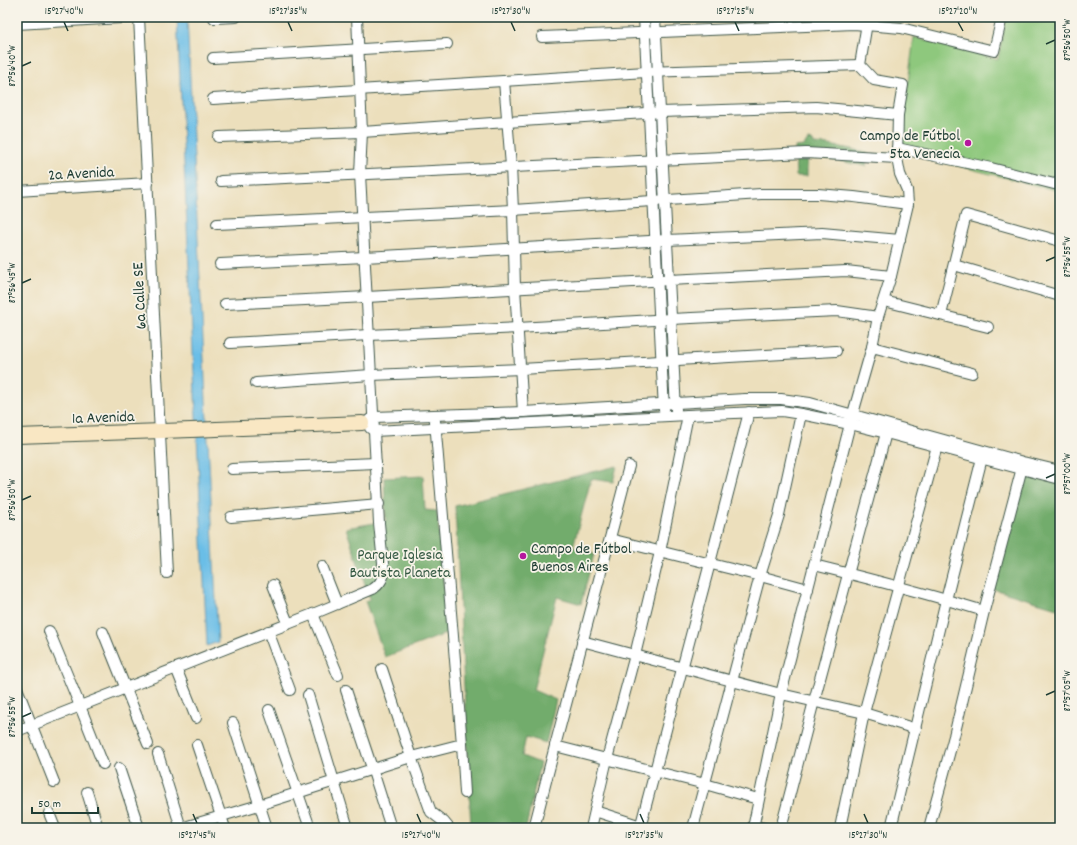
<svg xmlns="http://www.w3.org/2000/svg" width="1077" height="845" font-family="Dekko,sans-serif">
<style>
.green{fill:#8ec87d;stroke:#568258}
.forest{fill:#72ac6c;stroke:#487450}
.water{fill:#6bbee7;stroke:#457e8e}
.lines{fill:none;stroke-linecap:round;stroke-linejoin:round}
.street-casing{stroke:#3e5548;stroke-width:12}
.secondary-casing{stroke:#3e5548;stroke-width:16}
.street{stroke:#fff;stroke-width:10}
.secondary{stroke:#f9e7c3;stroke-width:14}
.ticks{fill:none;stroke:#1f3d34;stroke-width:1.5}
.poi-dot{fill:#b5179e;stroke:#f7f3e8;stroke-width:1.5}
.labels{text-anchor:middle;stroke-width:3.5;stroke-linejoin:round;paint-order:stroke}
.poi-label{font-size:16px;fill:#1f3d34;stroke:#f7f3e8;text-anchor:end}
.street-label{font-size:16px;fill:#1f3d34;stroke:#f7f3e8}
.park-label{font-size:16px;fill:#355943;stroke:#f7f3e8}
.neatline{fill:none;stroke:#1f3d34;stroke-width:1.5}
.ticks-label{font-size:10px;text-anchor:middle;fill:#1f3d34}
</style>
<rect width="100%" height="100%" fill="#f7f3e8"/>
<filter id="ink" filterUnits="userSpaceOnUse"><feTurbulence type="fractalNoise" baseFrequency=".025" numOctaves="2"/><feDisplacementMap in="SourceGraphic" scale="8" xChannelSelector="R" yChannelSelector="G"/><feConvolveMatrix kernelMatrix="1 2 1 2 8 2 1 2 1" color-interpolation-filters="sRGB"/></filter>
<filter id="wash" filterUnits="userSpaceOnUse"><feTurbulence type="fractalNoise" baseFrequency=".012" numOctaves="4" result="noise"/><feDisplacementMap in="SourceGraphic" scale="16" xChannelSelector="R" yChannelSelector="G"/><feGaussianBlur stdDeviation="0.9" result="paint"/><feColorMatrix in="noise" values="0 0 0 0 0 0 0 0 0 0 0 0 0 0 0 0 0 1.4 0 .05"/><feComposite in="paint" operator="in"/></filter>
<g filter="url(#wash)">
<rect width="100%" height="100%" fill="#ecdfbc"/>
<polygon class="green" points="1006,17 1056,17 1060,18 1060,186 1059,191 899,151 914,37 998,59"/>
<g class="forest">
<polygon points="808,140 813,141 814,144 829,145 867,152 866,166 818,157 807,157 807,176 796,176 795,147 804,146"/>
<polygon points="617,466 613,482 591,479 573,547 594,554 581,604 557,597 533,690 556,700 546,743 526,737 522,756 540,763 526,828 516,828 507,826 507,828 471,828 455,506"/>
<polygon points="1024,472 1060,482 1060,609 993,589"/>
<polygon points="423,476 425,510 437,511 448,633 385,657 365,601 370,599 346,528 386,521 384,478"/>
</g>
<polygon class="water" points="177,17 187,17 218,642 207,646"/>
</g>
<g filter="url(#ink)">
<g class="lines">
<g class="street-casing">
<g id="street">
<polyline points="139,17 167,573"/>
<polyline points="644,17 664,410"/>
<polyline points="655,17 676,410"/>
<polyline points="214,18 236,17"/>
<polyline points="17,24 139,17"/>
<polyline points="542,37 854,24 901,28 994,51 1002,17"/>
<polyline points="213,58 447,44"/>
<polyline points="504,81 511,166 513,210 515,288 523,412"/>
<polyline points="213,99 646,72 860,65"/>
<polyline points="219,137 362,132 507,122 661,112 816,107 898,115"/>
<polyline points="897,148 991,168 1054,184 1060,182"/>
<polyline points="221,181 806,153 897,158"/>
<polyline points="17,191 148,183"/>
<polyline points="217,224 513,210 761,194 818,194 854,197 908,204"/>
<polyline points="220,264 365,257 667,240 822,233 900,240"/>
<polyline points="954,265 1060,296"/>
<polyline points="884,301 988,327"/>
<polyline points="225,304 367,297 669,280 846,271 891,276"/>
<polyline points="941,315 966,215 1060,241"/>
<polyline points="230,343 369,335 518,328 671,319 837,311 878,317"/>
<polyline points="872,347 972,373"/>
<polyline points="256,383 371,375 521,369 836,351"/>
<polyline points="369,420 374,417 523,412 745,399 781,399 810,403 1023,462 1060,471"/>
<polyline points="370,428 374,431 688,415 782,411 801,414 850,424 886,433 1060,479"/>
<polyline points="232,469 376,463"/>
<polyline points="231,517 379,504"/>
<polyline points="610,539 760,576 808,589"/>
<path d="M814,565C871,579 928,594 984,611"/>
<polyline points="322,566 337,604"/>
<polyline points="273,585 288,623"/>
<polyline points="313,614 338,675"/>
<polyline points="49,631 80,706 103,764"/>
<polyline points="268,631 290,690"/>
<polyline points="103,632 148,744"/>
<polyline points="582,641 781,694 864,713 916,729"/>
<polyline points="176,668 196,718"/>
<polyline points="382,669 411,757 431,812 444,822 449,828"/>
<polyline points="17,688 54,782"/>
<polyline points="346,690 372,768 391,828"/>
<polyline points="308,695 348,828"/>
<polyline points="269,710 310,828"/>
<polyline points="233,723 267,828"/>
<path d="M17,731L313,614L373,589C379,585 382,581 384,574L379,523L360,174L362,132L357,17"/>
<polyline points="462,744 465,793"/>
<polyline points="197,745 225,828"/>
<polyline points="555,746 705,784 758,799"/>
<polyline points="158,754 181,828"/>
<polyline points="119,768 139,828"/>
<polyline points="87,792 98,828"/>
<polyline points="595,811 641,826"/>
<polyline points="49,813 55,828"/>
<polyline points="753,826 764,828"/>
<polyline points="181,828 259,805 411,757 462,744 435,421"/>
<polyline points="534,828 555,746 629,466"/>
<polyline points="591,828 607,759 635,655 660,552 688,415"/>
<polyline points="640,828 710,563 749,412"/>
<polyline points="693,828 760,576 779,515 801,414"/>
<polyline points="753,828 781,694 850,424 872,347 878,317 891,276 908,204 907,190 900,174 897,158 898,115 903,85 874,80 860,65 868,17"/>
<polyline points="781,828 814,701 886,433"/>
<polyline points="840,828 864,713 937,446"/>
<polyline points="891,828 946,600 982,458"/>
<polyline points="929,828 954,736 984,611 1023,464"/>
</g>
</g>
<g class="secondary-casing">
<polyline id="secondary" points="17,436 191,430 362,423"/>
</g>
<use href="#street" class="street"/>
<use href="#secondary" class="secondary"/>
</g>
</g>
<path class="ticks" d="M64,22L68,31M288,22L292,31M511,22L515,31M735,22L739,31M958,22L963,31M1046,44L1055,40M22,66L31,62M1046,261L1055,257M22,283L31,279M1046,478L1055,474M22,500L31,496M1046,695L1055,691M22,717L31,713M193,814L197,823M417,814L421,823M640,814L644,823M864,814L868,823"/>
<g class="poi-dot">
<circle cx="968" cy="143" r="4"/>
<circle cx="523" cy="556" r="4"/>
</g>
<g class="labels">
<g class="poi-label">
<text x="960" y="140">Campo de Fútbol<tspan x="960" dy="18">5ta Venecia</tspan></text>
<text x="531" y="553" text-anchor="start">Campo de Fútbol<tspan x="531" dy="18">Buenos Aires</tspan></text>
</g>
<g class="street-label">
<text transform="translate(81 172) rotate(-3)" y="6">2a Avenida</text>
<text transform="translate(138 296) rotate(-93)" y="6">6a Calle SE</text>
<text transform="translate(103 416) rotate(-2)" y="6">1a Avenida</text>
</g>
<g class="park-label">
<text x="400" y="559">Parque Iglesia<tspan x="400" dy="18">Bautista Planeta</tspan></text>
</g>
</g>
<rect width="1077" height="845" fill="none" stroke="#f7f3e8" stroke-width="44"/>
<path d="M32 807v6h66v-6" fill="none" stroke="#1f3d34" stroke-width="2"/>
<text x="38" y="807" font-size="12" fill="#1f3d34" stroke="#f7f3e8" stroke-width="3" paint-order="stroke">50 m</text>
<rect x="22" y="22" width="1033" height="801" class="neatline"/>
<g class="ticks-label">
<text x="64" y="14">15°27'40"N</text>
<text x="288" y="14">15°27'35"N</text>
<text x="511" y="14">15°27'30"N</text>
<text x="735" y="14">15°27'25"N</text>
<text x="958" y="14">15°27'20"N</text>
<text transform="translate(1066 40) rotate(-90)" y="4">87°56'50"W</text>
<text transform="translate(11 66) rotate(-90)" y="4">87°56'40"W</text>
<text transform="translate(1066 257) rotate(-90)" y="4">87°56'55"W</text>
<text transform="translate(11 283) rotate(-90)" y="4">87°56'45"W</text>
<text transform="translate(1066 474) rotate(-90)" y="4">87°57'00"W</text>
<text transform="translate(11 500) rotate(-90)" y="4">87°56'50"W</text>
<text transform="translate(1066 691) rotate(-90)" y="4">87°57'05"W</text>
<text transform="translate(11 717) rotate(-90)" y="4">87°56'55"W</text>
<text x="197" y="838">15°27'45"N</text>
<text x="421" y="838">15°27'40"N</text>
<text x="644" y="838">15°27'35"N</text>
<text x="868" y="838">15°27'30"N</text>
</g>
</svg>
